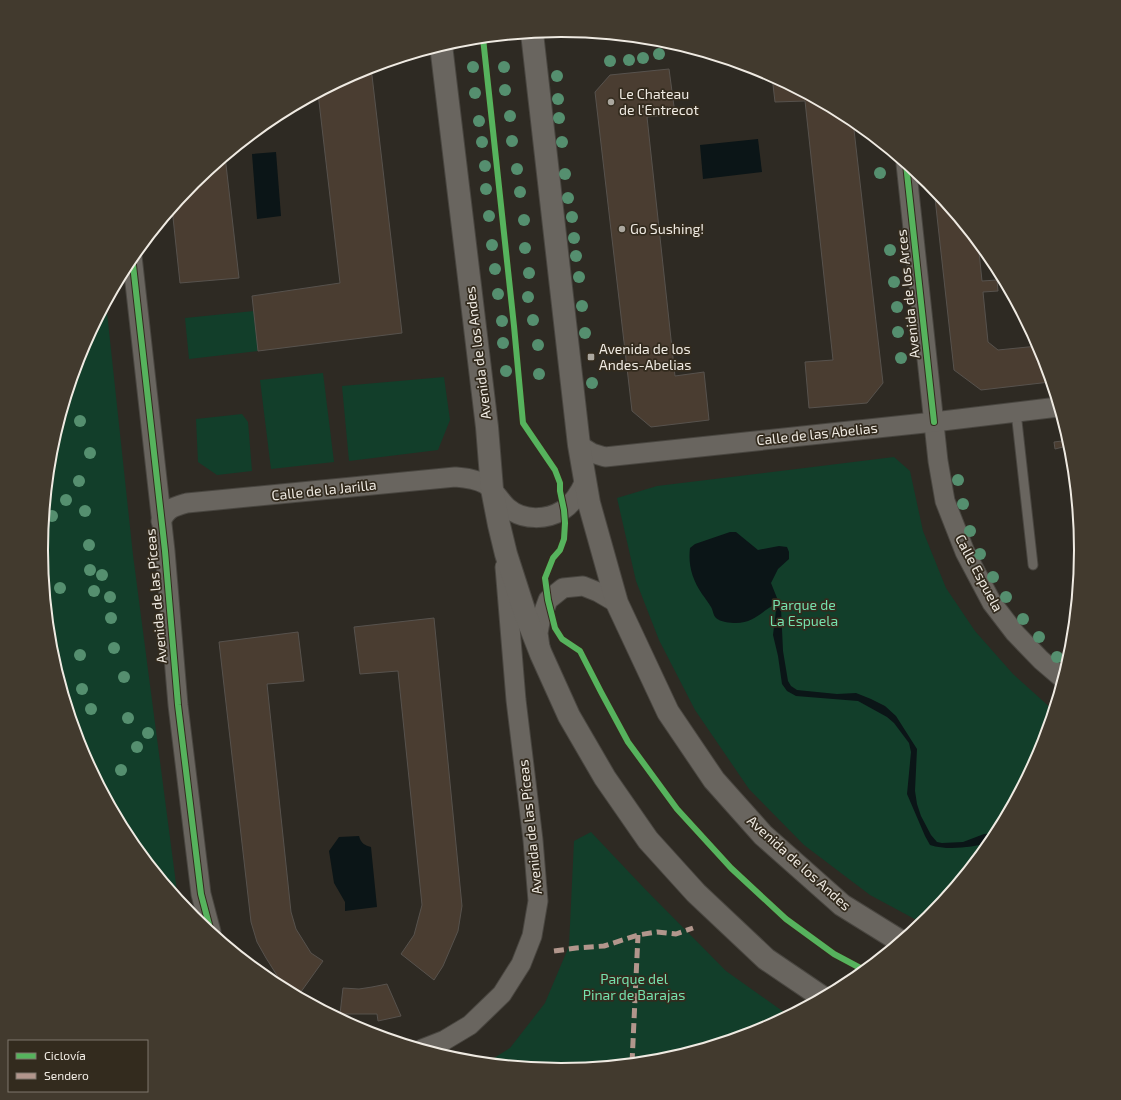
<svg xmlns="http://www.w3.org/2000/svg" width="1121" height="1100" font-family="'Exo 2',sans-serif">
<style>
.green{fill:#123e2a}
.water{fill:#0b1517}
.building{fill:#4a3d31;stroke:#57524d}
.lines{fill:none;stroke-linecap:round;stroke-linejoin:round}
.service-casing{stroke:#494640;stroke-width:11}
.minor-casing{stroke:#494640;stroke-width:21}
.secondary-casing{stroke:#494640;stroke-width:24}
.service{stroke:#69655f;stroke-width:9}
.minor{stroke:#69655f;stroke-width:19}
.secondary{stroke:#69655f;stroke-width:22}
.quiet{stroke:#b2968c;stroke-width:5;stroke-dasharray:10 5;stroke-linecap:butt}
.cycleway-casing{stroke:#332b1e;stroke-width:8}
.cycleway{stroke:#56b35d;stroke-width:6}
.tree{fill:#558f6f}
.poi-dot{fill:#aba79f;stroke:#332b1e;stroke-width:1.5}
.labels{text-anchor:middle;stroke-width:3.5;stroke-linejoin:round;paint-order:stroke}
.poi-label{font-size:14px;fill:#efeae2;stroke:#332b1e;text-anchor:start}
.street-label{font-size:14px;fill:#efeae2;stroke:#332b1e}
.park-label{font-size:14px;fill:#75e1ad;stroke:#332b1e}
.rim{fill:none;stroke:#efeae2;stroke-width:2}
</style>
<rect width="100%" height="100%" fill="#2e2a23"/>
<g class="green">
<polygon points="106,303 133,555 178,899 128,839 80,749 50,651 41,550 51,448 80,351"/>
<polygon points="254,311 258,351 189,359 185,318"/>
<polygon points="323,373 334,462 271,469 260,380"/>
<polygon points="444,377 450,420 438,450 349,461 342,386"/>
<polygon points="242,414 248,422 252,471 217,475 198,462 196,419"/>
<polygon points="894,457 910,471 923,531 946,588 975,631 1013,674 1053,710 1041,749 993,839 928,918 922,923 870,895 804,845 749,789 695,710 659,640 636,581 617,498 657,486"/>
<polygon points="591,832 644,888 726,971 788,1015 759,1031 662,1060 560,1070 486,1063 510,1048 545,1003 569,946 574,841"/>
</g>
<g class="water">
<polygon points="758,139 762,172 703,179 700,145"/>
<polygon points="276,152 281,216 257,219 252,154"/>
<path d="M730,532H736L758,550L779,546L787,547L789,552V559L778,569L771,583L781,608L783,651L788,681L791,686L797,690L837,694L856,693L871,699L885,706L896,716L917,749L915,791L917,804L921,816L931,835L937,842L942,843L963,842L984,834L996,833L990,843C971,847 949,851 930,845L925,836L907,794L911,752L909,743L894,723L887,717L858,701L796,696L787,691L782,684L778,656L773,635L776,610L774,605C761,612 753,623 736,623C730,623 720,622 716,618C713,615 713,610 711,607C708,602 705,598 702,594C692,579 688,565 690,548L695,544Z"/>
<path d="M359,836C361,843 364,845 371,847L377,907L345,911V902L334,883L329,851L339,837Z"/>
</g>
<g class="building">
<polygon points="371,67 402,333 258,351 252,296 340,283 318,93 362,69"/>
<polygon points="669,69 675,114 647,117 675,376 704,372 709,420 651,427 632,411 595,92 610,75"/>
<polygon points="772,76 853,121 883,383 867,403 809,408 805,362 833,360 805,101 775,102"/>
<polygon points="225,156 239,278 180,283 172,208 193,182"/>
<polygon points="934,189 978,242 982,281 997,280 998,291 983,292 988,342 998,350 1038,346 1041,351 1050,382 981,390 954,370"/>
<polygon points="1062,441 1063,447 1055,449 1054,442"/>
<polygon points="434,618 462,906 458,931 443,966 434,980 401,954 414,935 422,905 398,671 360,674 354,627"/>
<polygon points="298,632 304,681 267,684 291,912 296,929 311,953 323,961 298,996 278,977 266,958 257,942 251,922 219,642"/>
<polygon points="387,984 401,1016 378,1021 377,1014 340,1014 343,988 359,989 372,987"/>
</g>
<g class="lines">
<g class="service-casing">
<polyline id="service" points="1016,412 1033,565"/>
</g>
<g class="minor-casing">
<g id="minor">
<polyline points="906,164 938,461 945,501 965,552 992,603 1015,633 1041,660 1062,678"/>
<polyline points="132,256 165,551 178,705 201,894 211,932"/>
<polyline points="579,445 592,453 605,457 934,422 1058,407"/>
<path d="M161,521C168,508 173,507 187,503L455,477C465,478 476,479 485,484C495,490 500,501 508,508C523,521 547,520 563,510C574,503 580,492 585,481"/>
<polyline points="540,647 538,633 540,622 548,600 563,588 583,586 598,592 617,603"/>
<polyline points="422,1049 445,1040 470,1025 502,994 521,964 532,936 538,901 533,840 516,700 505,567"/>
</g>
</g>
<g class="secondary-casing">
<g id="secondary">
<polyline points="532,33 579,445 589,503 617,603 668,712 714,780 763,835 842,905 900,941"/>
<polyline points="441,45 487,427 492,489 499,525 506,554 525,613 541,654 569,716 605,778 648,840 696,893 766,959 822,997"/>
</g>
</g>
<use href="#service" class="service"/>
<use href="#minor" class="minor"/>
<use href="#secondary" class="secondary"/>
<g class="quiet">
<polyline points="554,951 576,948 604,946 638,935 657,932 676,934 693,928"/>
<polyline points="632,1063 638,935"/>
</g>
<g class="cycleway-casing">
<g id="cycleway">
<polyline points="483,38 514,326 523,423 555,470 560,483 560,491 564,510 565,523 564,539 560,550 553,558 545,578 548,600 555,628 562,639 580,651 601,692 628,742 677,809 731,868 786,919 834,954 864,970"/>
<polyline points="906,164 934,422"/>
<polyline points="132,256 165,551 178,705 201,894 211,932"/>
</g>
</g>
<use href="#cycleway" class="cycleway"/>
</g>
<g class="tree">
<circle cx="659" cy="54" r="6"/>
<circle cx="643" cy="58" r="6"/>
<circle cx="629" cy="60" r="6"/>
<circle cx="610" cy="61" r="6"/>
<circle cx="473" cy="67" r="6"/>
<circle cx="504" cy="67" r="6"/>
<circle cx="557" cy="76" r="6"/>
<circle cx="505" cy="90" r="6"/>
<circle cx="475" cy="93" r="6"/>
<circle cx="558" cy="99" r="6"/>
<circle cx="510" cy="116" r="6"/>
<circle cx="559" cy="118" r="6"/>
<circle cx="479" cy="121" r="6"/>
<circle cx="512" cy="141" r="6"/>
<circle cx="482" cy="142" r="6"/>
<circle cx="562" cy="142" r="6"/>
<circle cx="485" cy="166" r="6"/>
<circle cx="517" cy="169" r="6"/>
<circle cx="880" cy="173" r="6"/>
<circle cx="565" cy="174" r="6"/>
<circle cx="486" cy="189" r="6"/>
<circle cx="520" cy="192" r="6"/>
<circle cx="568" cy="198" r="6"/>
<circle cx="489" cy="216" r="6"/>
<circle cx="572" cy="217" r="6"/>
<circle cx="524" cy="220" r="6"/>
<circle cx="574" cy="238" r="6"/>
<circle cx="492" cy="245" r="6"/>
<circle cx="525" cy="248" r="6"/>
<circle cx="890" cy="250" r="6"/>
<circle cx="576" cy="256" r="6"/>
<circle cx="495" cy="269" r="6"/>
<circle cx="529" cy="273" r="6"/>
<circle cx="579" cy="277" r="6"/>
<circle cx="894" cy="282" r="6"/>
<circle cx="498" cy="294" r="6"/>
<circle cx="528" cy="297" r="6"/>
<circle cx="582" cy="306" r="6"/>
<circle cx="897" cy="307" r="6"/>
<circle cx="533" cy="320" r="6"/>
<circle cx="502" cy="321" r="6"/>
<circle cx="898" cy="332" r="6"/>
<circle cx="585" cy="333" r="6"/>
<circle cx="503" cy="343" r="6"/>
<circle cx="538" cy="345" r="6"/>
<circle cx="901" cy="358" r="6"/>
<circle cx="506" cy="371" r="6"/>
<circle cx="539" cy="374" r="6"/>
<circle cx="592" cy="383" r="6"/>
<circle cx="80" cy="421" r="6"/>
<circle cx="90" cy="453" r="6"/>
<circle cx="958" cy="480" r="6"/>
<circle cx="79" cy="481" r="6"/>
<circle cx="66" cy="500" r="6"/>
<circle cx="963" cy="504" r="6"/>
<circle cx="85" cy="511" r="6"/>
<circle cx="52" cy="516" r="6"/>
<circle cx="970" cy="531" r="6"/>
<circle cx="89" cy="545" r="6"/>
<circle cx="980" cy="554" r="6"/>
<circle cx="90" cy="570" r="6"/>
<circle cx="102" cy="575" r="6"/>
<circle cx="993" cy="577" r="6"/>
<circle cx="60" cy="588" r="6"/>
<circle cx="94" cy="591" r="6"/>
<circle cx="110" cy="597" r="6"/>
<circle cx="1006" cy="597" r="6"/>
<circle cx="111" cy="618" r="6"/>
<circle cx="1023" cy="619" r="6"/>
<circle cx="1039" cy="637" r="6"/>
<circle cx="114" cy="648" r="6"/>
<circle cx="80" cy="655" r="6"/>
<circle cx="1057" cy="657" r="6"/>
<circle cx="124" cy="677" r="6"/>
<circle cx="82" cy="689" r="6"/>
<circle cx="91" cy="709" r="6"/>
<circle cx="128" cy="718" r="6"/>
<circle cx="148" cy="733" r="6"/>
<circle cx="137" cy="747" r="6"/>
<circle cx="121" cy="770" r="6"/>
</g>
<g class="poi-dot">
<circle cx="611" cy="102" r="4"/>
<circle cx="622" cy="229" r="4"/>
<rect x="587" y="353" width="8" height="8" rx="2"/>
</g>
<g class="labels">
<g class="poi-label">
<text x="619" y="99">Le Chateau<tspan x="619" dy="16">de l'Entrecot</tspan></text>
<text x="630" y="234">Go Sushing!</text>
<text x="599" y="354">Avenida de los<tspan x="599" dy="16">Andes-Abelias</tspan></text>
</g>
<g class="street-label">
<text transform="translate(908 294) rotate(-96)" y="5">Avenida de los Arces</text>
<text transform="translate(478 353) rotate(-97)" y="5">Avenida de los Andes</text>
<text transform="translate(817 434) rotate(-6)" y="5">Calle de las Abelias</text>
<text transform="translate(324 490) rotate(-6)" y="5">Calle de la Jarilla</text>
<text transform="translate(979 573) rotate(62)" y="5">Calle Espuela</text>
<text transform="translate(156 596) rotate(-95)" y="5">Avenida de las Píceas</text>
<text transform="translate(530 827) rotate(-96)" y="5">Avenida de las Píceas</text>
<text transform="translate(799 863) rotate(42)" y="5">Avenida de los Andes</text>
</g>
<g class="park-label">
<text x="804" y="610">Parque de<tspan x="804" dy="16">La Espuela</tspan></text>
<text x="634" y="984">Parque del<tspan x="634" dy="16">Pinar de Barajas</tspan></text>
</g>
</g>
<path d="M0 0H1121V1100H0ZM48 550a513 513 0 1 1 1026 0a513 513 0 1 1-1026 0Z" fill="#423a2e" fill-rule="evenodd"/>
<path class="rim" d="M48 550a513 513 0 1 1 1026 0a513 513 0 1 1-1026 0Z"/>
<rect x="8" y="1040" width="140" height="52" fill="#332b1e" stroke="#7e776c"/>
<rect x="16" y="1053" width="20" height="6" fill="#56b35d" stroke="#7e776c"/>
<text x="44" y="1060" font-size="12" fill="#efeae2">Ciclovía</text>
<rect x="16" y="1073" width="20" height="6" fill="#b2968c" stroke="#7e776c"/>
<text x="44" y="1080" font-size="12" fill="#efeae2">Sendero</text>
</svg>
